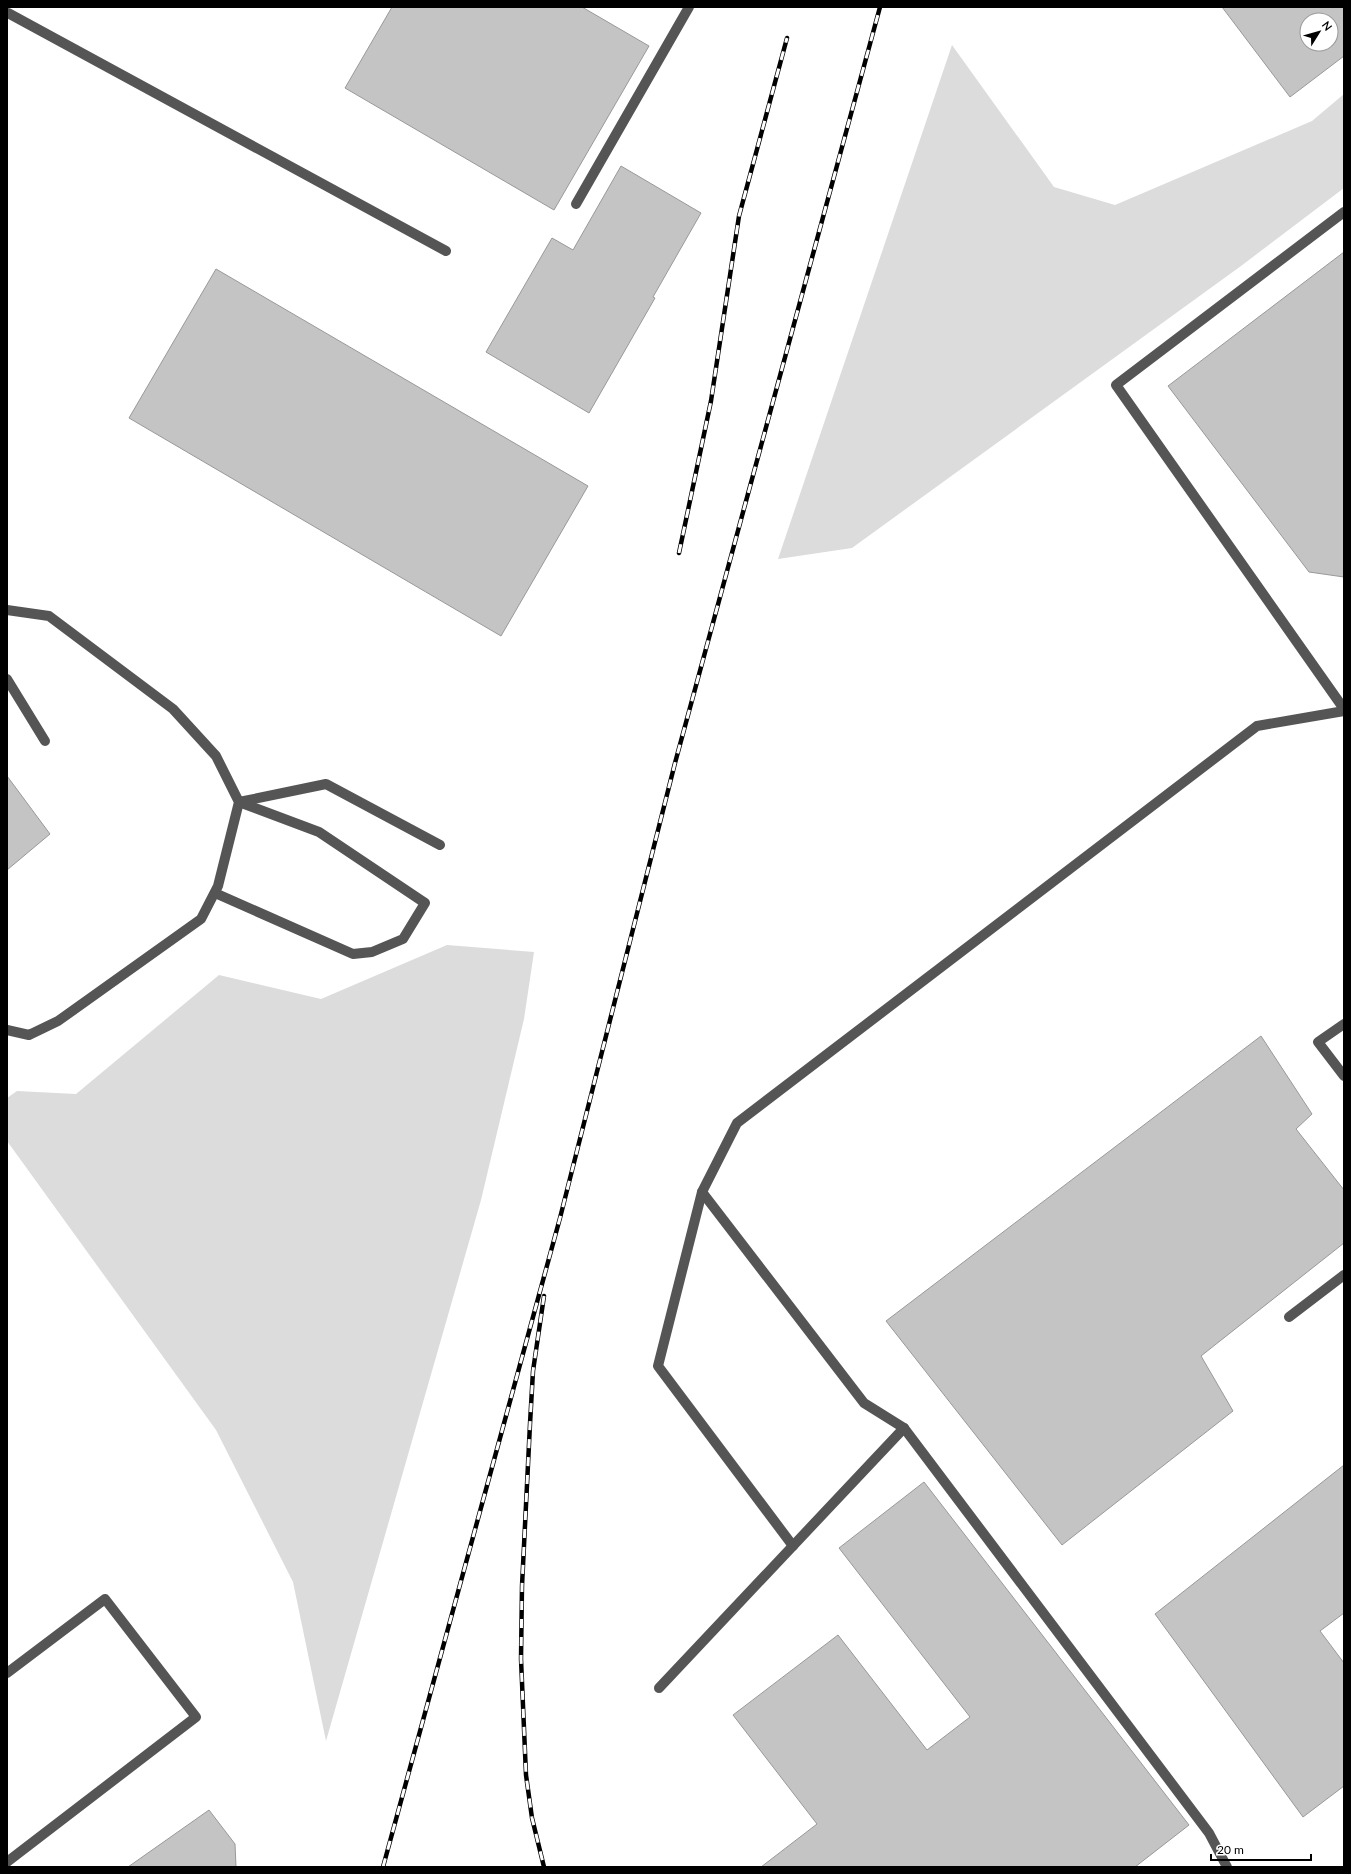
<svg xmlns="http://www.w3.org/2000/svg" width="1351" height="1874" font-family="Lato,sans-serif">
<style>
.green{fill:#dcdcdc}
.building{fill:#c4c4c4;stroke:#999;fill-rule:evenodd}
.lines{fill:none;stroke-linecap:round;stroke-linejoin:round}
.minor{stroke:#555;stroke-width:10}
.rail-casing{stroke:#000;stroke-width:4.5}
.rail{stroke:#fff;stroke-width:3;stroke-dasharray:9;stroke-linecap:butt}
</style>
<rect width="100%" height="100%" fill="#fff"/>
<g class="green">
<polygon points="952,45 1054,187 1115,205 1312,121 1344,94 1344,188 1241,266 852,548 778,559"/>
<polygon points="447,945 534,952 524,1019 481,1200 326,1741 293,1582 216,1430 7,1141 7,1098 17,1091 76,1094 219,975 321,999"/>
</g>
<g class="building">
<polygon points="392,7 582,7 649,46 554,210 345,88"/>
<path d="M1222,7H1344V56L1290,97ZM1307,20H1331V44H1307Z"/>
<polygon points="621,166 701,213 653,297 655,298 589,413 486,352 552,238 573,250"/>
<polygon points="1344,252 1344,577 1309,572 1168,386"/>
<polygon points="216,269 588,486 501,636 129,418"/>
<polygon points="7,776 50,834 7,870"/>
<polygon points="1261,1036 1312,1114 1296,1129 1344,1190 1344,1243 1201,1356 1233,1411 1062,1545 886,1321"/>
<polygon points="1344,1465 1344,1613 1320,1631 1344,1663 1344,1786 1303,1817 1155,1614"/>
<polygon points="924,1482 1189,1825 1135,1867 761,1867 817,1824 733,1715 838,1635 927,1750 970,1717 839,1548"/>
<polygon points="209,1810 235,1844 236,1867 128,1867"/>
</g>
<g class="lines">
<g class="minor">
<polyline points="8,13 446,251"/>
<polyline points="576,204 689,7"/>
<polyline points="1344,212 1116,385 1344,709"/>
<polyline points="7,610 49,616 173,709 216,756 239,802 218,886 201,919 58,1021 29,1035 7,1030"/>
<polyline points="7,679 45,741"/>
<polyline points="239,802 326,784 440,845"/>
<polyline points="215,893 353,954 372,952 403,939 425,903 319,832 239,802"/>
<polyline points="1344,1024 1318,1042 1344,1076"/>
<polyline points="702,1192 864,1403 904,1428 1209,1833 1227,1867"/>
<polyline points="1289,1317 1344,1275"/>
<polyline points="793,1546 658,1366 702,1192 737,1123 1257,726 1344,711"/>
<polyline points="7,1673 105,1599 196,1717 7,1862"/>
<polyline points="659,1688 904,1428"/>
</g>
<g class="rail-casing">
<g id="rail">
<polyline points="679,553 711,401 739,216 787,38"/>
<polyline points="544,1296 533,1371 530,1424 522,1586 521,1659 526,1775 532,1818 544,1867"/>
<polyline points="383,1867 560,1218 675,763 880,7"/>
</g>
</g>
<use href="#rail" class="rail"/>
</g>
<rect width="1351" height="1874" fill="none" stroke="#000000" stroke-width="16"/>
<g transform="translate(1319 32) rotate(53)"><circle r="19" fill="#ffffff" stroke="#999999"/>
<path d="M0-3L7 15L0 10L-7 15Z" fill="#000000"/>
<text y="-6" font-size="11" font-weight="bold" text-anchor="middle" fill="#000000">N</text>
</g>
<path d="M1211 1854v6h100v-6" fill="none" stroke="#000000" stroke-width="2"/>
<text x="1217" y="1854" font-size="12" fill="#000000" stroke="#ffffff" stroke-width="3" paint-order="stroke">20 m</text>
</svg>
